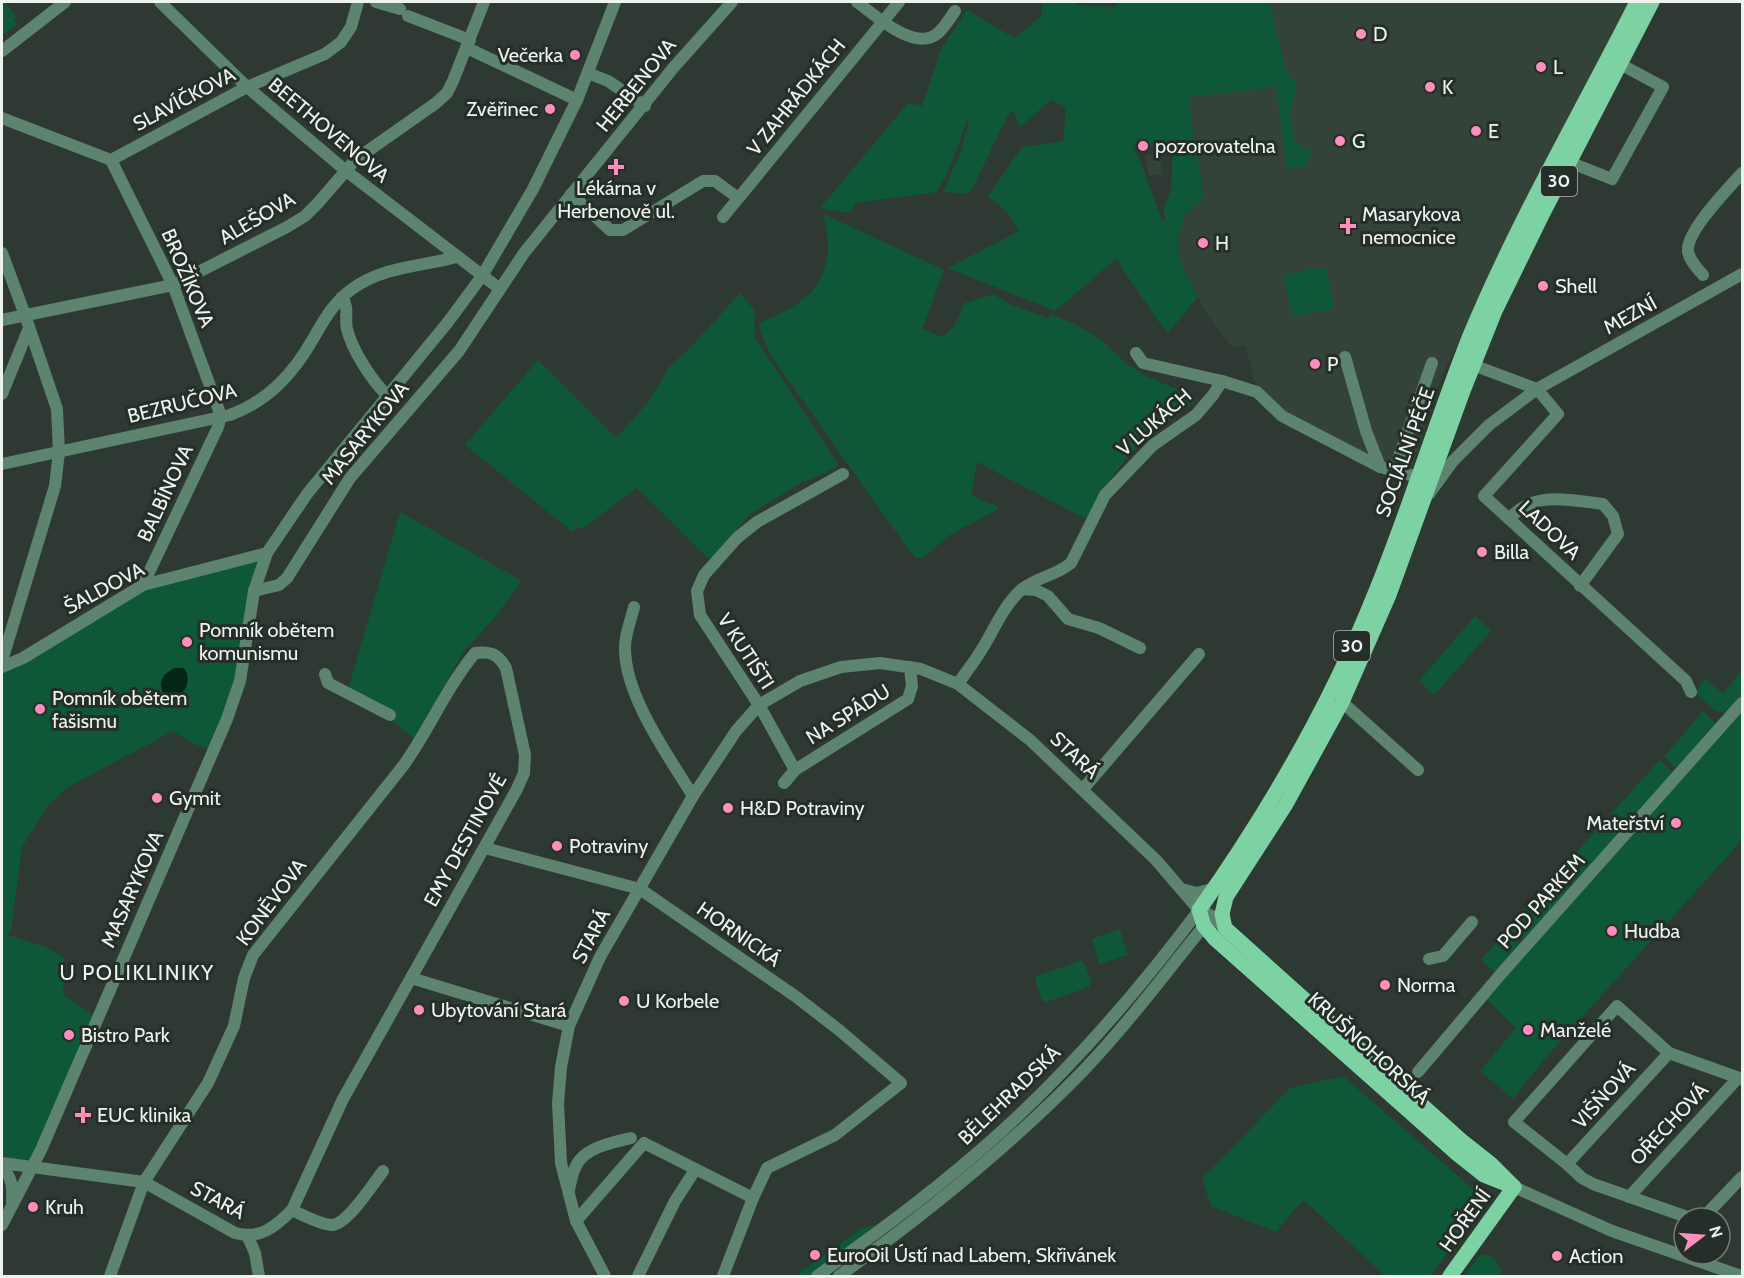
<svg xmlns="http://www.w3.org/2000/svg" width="1744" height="1278" font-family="Cabin,sans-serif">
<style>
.built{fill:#334339}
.green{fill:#0e5838;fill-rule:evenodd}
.water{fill:#042616}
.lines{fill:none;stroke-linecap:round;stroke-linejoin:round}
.minor{stroke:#5d846e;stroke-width:12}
.major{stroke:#7dd2a4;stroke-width:15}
.poi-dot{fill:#fe8ebb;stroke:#252e29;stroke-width:2}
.labels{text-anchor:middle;stroke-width:6;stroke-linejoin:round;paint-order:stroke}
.shield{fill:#252e29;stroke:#b1b8b4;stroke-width:1.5}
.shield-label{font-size:18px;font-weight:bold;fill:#edf3ef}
.poi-label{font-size:20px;fill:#edf3ef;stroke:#252e29;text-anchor:start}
.street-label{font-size:20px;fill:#edf3ef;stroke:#252e29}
.neighbourhood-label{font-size:21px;letter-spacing:1.5px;fill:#edf3ef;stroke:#252e29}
</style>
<rect width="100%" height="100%" fill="#2f3933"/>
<g class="built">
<polygon points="1236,2 1631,2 1525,205 1442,376 1411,470 1372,459 1284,412 1256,386 1245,345 1232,347 1208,316 1179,258 1178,237 1184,215 1204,199 1187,97"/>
<polygon points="1159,153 1163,174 1149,176 1145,156"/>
</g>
<g class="green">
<polygon points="2,2 8,2 6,3 17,17 14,20 17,24 2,36"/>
<path d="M1041,2H1077L1076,5L1115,7L1118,2H1269L1286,71L1297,86L1290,115L1295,142L1312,152L1305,166L1287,170L1276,87L1188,97L1204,199L1184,215L1178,237L1179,258L1198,297L1168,333L1161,325L1116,259L1055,311L948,268L1019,231L1006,211L988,196L1022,147L1063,141L1066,107L1051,100L1020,127L1013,110L1008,115L970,193L967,194L943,192L961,151L969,121H967L949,170L937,192L856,203L850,212L834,211L820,208L908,103L922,106L940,51L967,10L1014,38L1042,16ZM1138,138L1148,146L1173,142L1171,189L1164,208L1165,219L1162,221L1139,158L1133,150Z"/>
<path d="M823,214L944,270L922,329L943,337L953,328L965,303L993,294L1011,305L1048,318L1052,315L1073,323L1100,339L1127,364L1144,375L1198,399C1183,411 1165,422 1150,435C1122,458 1104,488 1086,519L977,462L971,495L1000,508L948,536L923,558H915C878,507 842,457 806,405C789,380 764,353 759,323C795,308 824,294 828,251C829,239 825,225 823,214Z"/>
<polygon points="1326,267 1334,309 1292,316 1284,274"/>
<polygon points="740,293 754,310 755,337 759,344 838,464 836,468 799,484 750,514 710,560 637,488 582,529 579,526 573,532 465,445 538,360 616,438 649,401 669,367 689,349"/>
<polygon points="400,512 522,581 495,617 463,652 414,739 387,716 346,696"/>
<polygon points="267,553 240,681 213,751 192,743 173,731 68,787 47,807 22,847 11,932 8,932 8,935 46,947 65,958 63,995 97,1017 32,1167 2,1163 2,667 143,585"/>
<polygon points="1475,616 1491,631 1434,695 1419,681"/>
<path d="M1742,671V698C1720,723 1716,711 1695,692L1705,679L1723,693Z"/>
<polygon points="1742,709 1742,840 1547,1056 1513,1099 1480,1071 1516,1028 1485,998"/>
<polygon points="1703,711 1716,724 1676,768 1664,757"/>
<polygon points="1660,760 1673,773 1623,826 1611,814"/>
<polygon points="1607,817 1623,831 1575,886 1561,870"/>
<polygon points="1557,873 1572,889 1524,941 1509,928"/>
<polygon points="1120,929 1128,955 1099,964 1092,939"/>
<polygon points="1506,931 1521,945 1499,970 1493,971 1481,960"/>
<polygon points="1080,961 1085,964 1091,982 1089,987 1046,1002 1042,1000 1035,980 1037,976"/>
<polygon points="1343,1076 1474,1190 1481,1200 1479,1209 1431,1276 1385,1276 1305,1201 1302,1201 1276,1232 1211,1206 1202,1179 1290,1088"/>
<polygon points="873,1225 876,1227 808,1276 798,1276 800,1272 862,1228"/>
<polygon points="1481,1254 1491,1256 1502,1269 1498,1276 1464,1276"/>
</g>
<path class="water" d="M175,668H184C194,681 183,700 166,698C157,684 160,675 175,668Z"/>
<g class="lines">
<g class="minor">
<polyline points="160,2 247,87 345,170 500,289"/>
<polyline points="376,2 400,9"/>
<path d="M857,2C875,15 915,53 938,33C944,28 950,18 955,11"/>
<polyline points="408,16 470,40"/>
<polyline points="467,48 577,100"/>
<polyline points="2,51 65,2"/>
<polyline points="588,73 608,81 645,106"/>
<polyline points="2,118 111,160 247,87 325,54 341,42 351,27 358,2"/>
<polyline points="111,160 173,285 221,416"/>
<polyline points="1569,162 1612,179 1663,87 1620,64"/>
<polyline points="571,194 610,230 623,230 703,181 715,181 738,198"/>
<polyline points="723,217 899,2"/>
<polyline points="2,253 25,315 57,409 59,452 55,486 2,661"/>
<path d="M1703,275C1697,268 1689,260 1688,251C1686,231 1729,188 1742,173"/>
<path d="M342,297C350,310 344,316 347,329C352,350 372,381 387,395"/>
<polyline points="2,320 173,285 287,227 305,216 318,203 355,160 436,103 447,93 453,81 484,2"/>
<polyline points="1136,353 1143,363 1222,381 1257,392 1282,416 1380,467 1418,477"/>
<polyline points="1345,357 1366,431 1380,467"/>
<polyline points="1465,362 1537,389 1558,414 1484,496 1686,681 1691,692"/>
<polyline points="2,394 29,328"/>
<path d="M2,464L230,415C268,401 293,374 313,339C324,320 333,303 352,289C384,266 420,267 456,257"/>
<polyline points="1394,471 1432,363"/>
<polyline points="1429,494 1453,461 1489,425 1537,389 1742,274"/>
<path d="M1509,519C1535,490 1569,500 1603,504L1613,516L1618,534L1580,586"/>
<polyline points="143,585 218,427 221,416"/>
<polyline points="1022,589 1036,590 1048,596 1068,619 1099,628 1140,648"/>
<polyline points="254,591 279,585 287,578 350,478 459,351 524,253 674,67 732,2"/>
<path d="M634,607C631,620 625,634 625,647C624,695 669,757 693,796"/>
<polyline points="2,667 23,658 143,585 267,553"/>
<polyline points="325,674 328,683 390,715"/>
<path d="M958,684C966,672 975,661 982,649C994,630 1004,605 1021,590C1036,577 1056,576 1071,563L1105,495L1153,445L1196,415L1213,395L1222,381"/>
<polyline points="1342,702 1418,770"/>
<polyline points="795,770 759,705 700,615 697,591 704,575 737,538 757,522 843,474"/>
<polyline points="784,783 795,770 908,699 912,686 910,667"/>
<polyline points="1083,789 1199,654"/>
<polyline points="485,848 640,889 795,996 839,1030 901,1083 835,1135 767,1168 753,1198 723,1276"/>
<polyline points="1181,889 1197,893 1215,888"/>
<polyline points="1429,959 1443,956 1472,922"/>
<polyline points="411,978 569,1026"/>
<polyline points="1418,1072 1500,975 1742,703"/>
<path d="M2,1163L144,1182L235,1233C260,1240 275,1227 292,1210L343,1099L517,789L524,773L525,755L506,668C498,654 491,651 475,653C446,688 429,730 403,766L253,955L244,978L234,1026L208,1083L144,1182L110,1276"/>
<polyline points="1567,1164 1669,1053"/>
<path d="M2,1167C12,1177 13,1188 12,1201"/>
<polyline points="1514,1187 1612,1231 1741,1276"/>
<path d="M569,1190C571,1182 572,1173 576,1166C584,1148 613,1142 631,1138"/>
<polyline points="1629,1197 1738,1078"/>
<path d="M292,1210C303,1215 319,1224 332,1225C347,1225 373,1184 383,1171"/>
<polyline points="1690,1218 1593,1184 1582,1178 1567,1164 1514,1122 1617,1006 1669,1053 1742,1079"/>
<polyline points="1703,1218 1742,1177"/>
<polyline points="576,1221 644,1143 753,1198"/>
<polyline points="2,1225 41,1150 227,719 240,681 254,591 267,553 307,494 448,322 482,276 533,189 577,100 615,2"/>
<polyline points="248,1237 255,1253 259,1276"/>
<polyline points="605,1276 576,1221 561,1163 558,1104 561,1067 569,1026 600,957 693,796 736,731 759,705 800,681 841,667 880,663 921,669 958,684 1030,740 1156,860 1199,910 1212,916 1225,928"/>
<polyline points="638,1276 675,1201 695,1170"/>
<path d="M817,1276C881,1230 944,1184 1003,1130C1075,1064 1140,989 1199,910"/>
<path d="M839,1276C926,1214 1008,1148 1083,1071C1128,1024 1167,971 1208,921"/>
</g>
<g class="major">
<polyline points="1512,1185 1492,1165 1463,1142 1225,928 1222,914 1226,897 1286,804 1342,702 1389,595 1463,391 1495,311 1542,215 1652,2"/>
<path d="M1514,1187L1484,1175L1455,1152L1215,939L1204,926L1199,910C1269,811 1331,704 1376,591C1410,508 1436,421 1469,338C1517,222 1581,113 1637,2"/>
<polyline points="1450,1276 1514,1187"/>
</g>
</g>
<g class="poi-dot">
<circle cx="1361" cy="34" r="6"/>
<circle cx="575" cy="55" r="6"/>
<circle cx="1541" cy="67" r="6"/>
<circle cx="1430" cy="87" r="6"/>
<circle cx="550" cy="109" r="6"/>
<circle cx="1476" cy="131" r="6"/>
<circle cx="1340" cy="141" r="6"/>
<circle cx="1143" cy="146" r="6"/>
<path d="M613 158h6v6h6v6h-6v6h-6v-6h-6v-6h6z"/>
<path d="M1345 217h6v6h6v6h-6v6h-6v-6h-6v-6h6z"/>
<circle cx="1203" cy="243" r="6"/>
<circle cx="1543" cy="286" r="6"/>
<circle cx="1315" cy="364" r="6"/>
<circle cx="1482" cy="552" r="6"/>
<circle cx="187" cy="642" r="6"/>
<circle cx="40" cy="709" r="6"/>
<circle cx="157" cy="798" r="6"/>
<circle cx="728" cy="808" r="6"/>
<circle cx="1676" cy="823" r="6"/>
<circle cx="557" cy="846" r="6"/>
<circle cx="1612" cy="931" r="6"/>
<circle cx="1385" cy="985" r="6"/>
<circle cx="624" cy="1001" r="6"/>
<circle cx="419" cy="1010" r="6"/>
<circle cx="1528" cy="1030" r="6"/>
<circle cx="69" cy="1035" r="6"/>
<path d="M80 1106h6v6h6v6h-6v6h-6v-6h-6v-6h6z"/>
<circle cx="33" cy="1207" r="6"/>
<circle cx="815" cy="1255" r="6"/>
<circle cx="1557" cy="1256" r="6"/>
</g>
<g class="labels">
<g class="shield">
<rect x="1541" y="166" width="36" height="30" rx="4.5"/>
<rect x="1334" y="631" width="36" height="30" rx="4.5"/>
</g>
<g class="shield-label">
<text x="1559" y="187">30</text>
<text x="1352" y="652">30</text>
</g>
<g class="poi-label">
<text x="1373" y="41">D</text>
<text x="563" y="62" text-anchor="end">Večerka</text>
<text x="1553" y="74">L</text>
<text x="1442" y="94">K</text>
<text x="538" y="116" text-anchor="end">Zvěřinec</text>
<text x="1488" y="138">E</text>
<text x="1352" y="148">G</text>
<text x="1155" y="153">pozorovatelna</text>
<text x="616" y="195" text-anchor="middle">Lékárna v<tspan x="616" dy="23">Herbenově ul.</tspan></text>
<text x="1362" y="221">Masarykova<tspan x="1362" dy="23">nemocnice</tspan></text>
<text x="1215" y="250">H</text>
<text x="1555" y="293">Shell</text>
<text x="1327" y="371">P</text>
<text x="1494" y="559">Billa</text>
<text x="199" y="637">Pomník obětem<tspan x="199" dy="23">komunismu</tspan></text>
<text x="52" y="705">Pomník obětem<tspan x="52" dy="23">fašismu</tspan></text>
<text x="169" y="805">Gymit</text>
<text x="740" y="815">H&amp;D Potraviny</text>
<text x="1664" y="830" text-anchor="end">Mateřství</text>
<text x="569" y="853">Potraviny</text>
<text x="1624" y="938">Hudba</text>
<text x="1397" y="992">Norma</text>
<text x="636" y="1008">U Korbele</text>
<text x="431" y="1017">Ubytování Stará</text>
<text x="1540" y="1037">Manželé</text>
<text x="81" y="1042">Bistro Park</text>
<text x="97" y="1122">EUC klinika</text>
<text x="45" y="1214">Kruh</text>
<text x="827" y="1262">EuroOil Ústí nad Labem, Skřivánek</text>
<text x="1569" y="1263">Action</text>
</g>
<g class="street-label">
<text transform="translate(636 85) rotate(-51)" y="7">HERBENOVA</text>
<text transform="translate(796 97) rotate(-51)" y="7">V ZAHRÁDKÁCH</text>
<text transform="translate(184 99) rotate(-28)" y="7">SLAVÍČKOVA</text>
<text transform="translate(329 130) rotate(40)" y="7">BEETHOVENOVA</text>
<text transform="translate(257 218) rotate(-30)" y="7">ALEŠOVA</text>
<text transform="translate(188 278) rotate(67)" y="7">BROŽÍKOVA</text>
<text transform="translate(1630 315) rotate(-29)" y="7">MEZNÍ</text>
<text transform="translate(182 403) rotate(-14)" y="7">BEZRUČOVA</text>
<text transform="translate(1154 422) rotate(-41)" y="7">V LUKÁCH</text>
<text transform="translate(365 433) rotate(-51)" y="7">MASARYKOVA</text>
<text transform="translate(1405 452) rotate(-70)" y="7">SOCIÁLNÍ PÉČE</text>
<text transform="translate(165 493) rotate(-65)" y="7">BALBÍNOVA</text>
<text transform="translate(1550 530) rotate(43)" y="7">LADOVA</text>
<text transform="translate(104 588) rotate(-28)" y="7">ŠALDOVA</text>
<text transform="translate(746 651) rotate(57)" y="7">V KUTIŠTI</text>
<text transform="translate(848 714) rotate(-32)" y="7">NA SPÁDU</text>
<text transform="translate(1075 755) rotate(43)" y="7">STARÁ</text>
<text transform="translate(465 840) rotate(-61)" y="7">EMY DESTINOVÉ</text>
<text transform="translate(132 889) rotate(-66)" y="7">MASARYKOVA</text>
<text transform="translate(1541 901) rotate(-48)" y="7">POD PARKEM</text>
<text transform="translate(271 902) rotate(-53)" y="7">KONĚVOVA</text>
<text transform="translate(739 934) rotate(35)" y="7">HORNICKÁ</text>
<text transform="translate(591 936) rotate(-62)" y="7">STARÁ</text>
<text transform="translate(1369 1048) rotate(42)" y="7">KRUŠNOHORSKÁ</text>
<text transform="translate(1009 1095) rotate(-44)" y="7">BĚLEHRADSKÁ</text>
<text transform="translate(1604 1095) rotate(-48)" y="7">VIŠŇOVÁ</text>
<text transform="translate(1669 1124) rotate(-47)" y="7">OŘECHOVÁ</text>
<text transform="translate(218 1200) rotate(28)" y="7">STARÁ</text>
<text transform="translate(1465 1220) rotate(-54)" y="7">HOŘENÍ</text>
</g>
<g class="neighbourhood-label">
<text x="137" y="980">U POLIKLINIKY</text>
</g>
</g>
<rect width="1744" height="1278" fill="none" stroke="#edf3ef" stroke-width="6"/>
<g transform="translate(1702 1236) rotate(73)"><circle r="28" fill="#252e29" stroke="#757d78" stroke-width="1.5"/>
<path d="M0-4.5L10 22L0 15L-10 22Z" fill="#fe8ebb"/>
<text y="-9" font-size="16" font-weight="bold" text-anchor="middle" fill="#edf3ef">N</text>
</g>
</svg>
